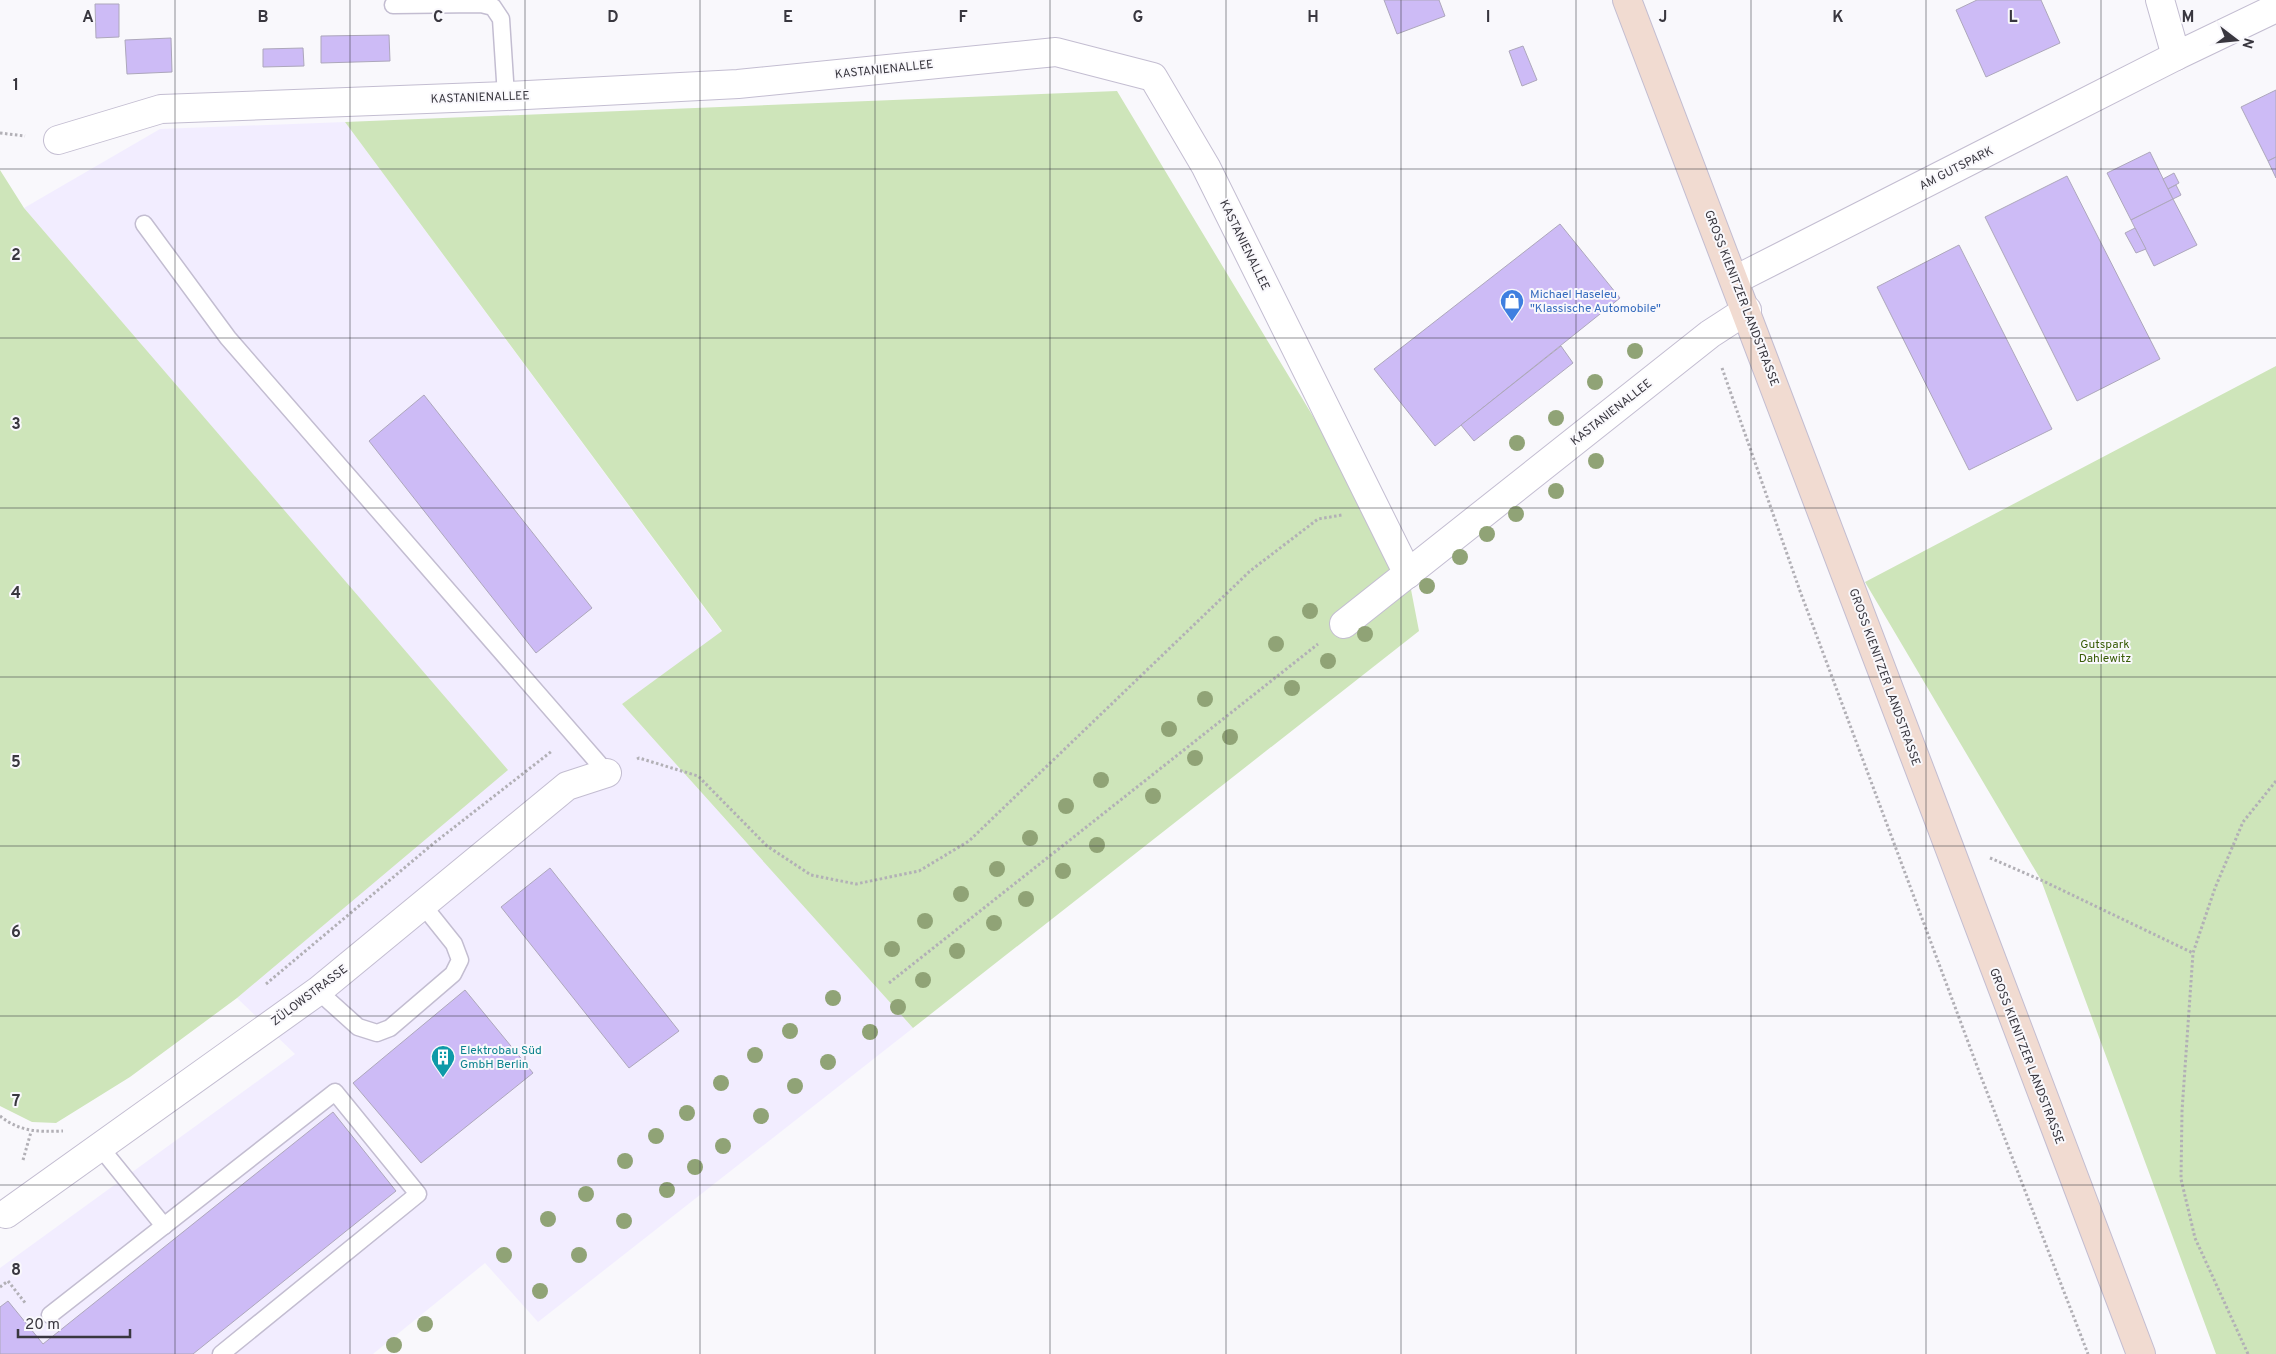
<svg xmlns="http://www.w3.org/2000/svg" width="2276" height="1354" font-family="Overpass,sans-serif">
<style>
.built{fill:#f2edff}
.green{fill:#cee5ba}
.building{fill:#cdbbf6;stroke:#ada7bb}
.lines{fill:none;stroke-linecap:round;stroke-linejoin:round}
.service-casing{stroke:#c3bdd1;stroke-width:19}
.minor-casing{stroke:#c3bdd1;stroke-width:30}
.secondary-casing{stroke:#c3bdd1;stroke-width:30}
.path{stroke:#b2b0b6;stroke-width:3;stroke-dasharray:2.5 2.5;stroke-linecap:butt}
.service{stroke:#fff;stroke-width:16}
.minor{stroke:#fff;stroke-width:28}
.secondary{stroke:#f1dbd1;stroke-width:28}
.tree{fill:#90a376}
.grid{fill:none;stroke:#39373f;stroke-width:1;stroke-opacity:0.55}
.labels{text-anchor:middle;stroke-width:4;stroke-linejoin:round;paint-order:stroke}
.street-label{font-size:12px;fill:#39373f;stroke:#f9f8fc}
.shop-label{font-size:12px;fill:#366cbe;stroke:#f9f8fc;text-anchor:start}
.park-label{font-size:12px;fill:#3a5d08;stroke:#f9f8fc}
.culture-label{font-size:12px;fill:#0d838f;stroke:#f9f8fc;text-anchor:start}
.grid-label{font-size:16px;text-anchor:middle;font-weight:bold;fill:#39373f;stroke:#f9f8fc;stroke-width:4;stroke-linejoin:round;paint-order:stroke}
</style>
<rect width="100%" height="100%" fill="#f9f8fc"/>
<polygon class="built" points="345,122 722,632 622,704 913,1028 538,1322 485,1263 373,1354 0,1354 0,1268 295,1054 237,998 507,770 24,208 160,129"/>
<g class="green">
<polygon points="1117,91 1408,574 1419,631 913,1028 622,704 722,631 345,122"/>
<polygon points="0,170 24,208 508,770 237,998 130,1077 56,1123 32,1122 0,1106"/>
<polygon points="2276,366 2276,1354 2216,1354 2041,880 1865,582"/>
</g>
<g class="building">
<polygon points="1384,0 1439,0 1445,16 1397,34"/>
<polygon points="1977,0 2041,0 2060,43 1986,77 1956,10"/>
<polygon points="95,4 119,4 119,37 96,38"/>
<polygon points="389,35 390,61 321,63 321,36"/>
<polygon points="171,38 172,72 127,74 125,40"/>
<polygon points="1523,46 1537,80 1522,86 1509,51"/>
<polygon points="303,48 304,66 263,67 263,49"/>
<polygon points="2276,90 2276,157 2268,161 2241,107"/>
<polygon points="2150,152 2173,199 2131,220 2107,173"/>
<polygon points="2276,157 2276,178 2268,161"/>
<polygon points="2174,173 2179,183 2168,189 2163,179"/>
<polygon points="2067,176 2160,359 2077,401 1985,217"/>
<polygon points="2176,185 2181,195 2173,199 2168,189"/>
<polygon points="2173,199 2197,245 2154,266 2131,220"/>
<polygon points="1560,224 1620,298 1435,446 1374,369"/>
<polygon points="2135,228 2146,249 2136,253 2125,233"/>
<polygon points="1959,245 2052,429 1969,470 1877,287"/>
<polygon points="1561,346 1573,363 1474,441 1461,425"/>
<polygon points="424,395 592,608 536,653 369,441"/>
<polygon points="550,868 679,1031 629,1068 501,907"/>
<polygon points="465,990 533,1073 421,1163 353,1083"/>
<polygon points="333,1112 396,1191 193,1354 0,1354 0,1307 8,1301 43,1344"/>
</g>
<g class="lines">
<g class="service-casing">
<g id="service">
<polyline points="393,5 481,4 493,7 501,19 506,96"/>
<polyline points="144,224 228,338 607,773"/>
<polyline points="318,991 358,1027 377,1033 390,1028 453,974 460,960 454,944 422,904"/>
<polyline points="100,1147 164,1226"/>
<polyline points="50,1315 335,1092 418,1194 221,1354"/>
</g>
</g>
<g class="minor-casing">
<g id="minor">
<polyline points="2160,0 2176,56 2276,8"/>
<polyline points="58,140 161,109 506,96 738,84 1056,52 1153,77 1206,167 1408,574"/>
<polyline points="1735,280 2176,56"/>
<polyline points="1344,624 1710,334 1747,310"/>
<polyline points="6,1214 318,991 567,786 607,773"/>
</g>
</g>
<g class="secondary-casing">
<path id="secondary" d="M1627,0C1801,450 1969,903 2141,1354"/>
</g>
<g class="path">
<polyline points="0,133 25,136"/>
<polyline points="1722,368 1800,591 1980,1074 2088,1354"/>
<polyline points="637,759 639,758 698,776 767,846 811,875 856,884 919,871 969,841 1250,571 1318,519 1342,515"/>
<polyline points="1990,858 2041,880 2193,953"/>
<polyline points="889,983 1318,644"/>
<polyline points="266,984 434,843 552,751"/>
<path d="M0,1116C20,1132 38,1132 63,1131"/>
<polyline points="23,1160 31,1132"/>
<polyline points="0,1287 8,1281 26,1304"/>
<polyline points="2248,1354 2195,1238 2181,1179 2182,1111 2193,953 2215,888 2243,822 2276,781"/>
</g>
<use href="#service" class="service"/>
<use href="#minor" class="minor"/>
<use href="#secondary" class="secondary"/>
</g>
<g class="tree">
<circle cx="1635" cy="351" r="8"/>
<circle cx="1595" cy="382" r="8"/>
<circle cx="1556" cy="418" r="8"/>
<circle cx="1517" cy="443" r="8"/>
<circle cx="1596" cy="461" r="8"/>
<circle cx="1556" cy="491" r="8"/>
<circle cx="1516" cy="514" r="8"/>
<circle cx="1487" cy="534" r="8"/>
<circle cx="1460" cy="557" r="8"/>
<circle cx="1427" cy="586" r="8"/>
<circle cx="1310" cy="611" r="8"/>
<circle cx="1365" cy="634" r="8"/>
<circle cx="1276" cy="644" r="8"/>
<circle cx="1328" cy="661" r="8"/>
<circle cx="1292" cy="688" r="8"/>
<circle cx="1205" cy="699" r="8"/>
<circle cx="1169" cy="729" r="8"/>
<circle cx="1230" cy="737" r="8"/>
<circle cx="1195" cy="758" r="8"/>
<circle cx="1101" cy="780" r="8"/>
<circle cx="1153" cy="796" r="8"/>
<circle cx="1066" cy="806" r="8"/>
<circle cx="1030" cy="838" r="8"/>
<circle cx="1097" cy="845" r="8"/>
<circle cx="997" cy="869" r="8"/>
<circle cx="1063" cy="871" r="8"/>
<circle cx="961" cy="894" r="8"/>
<circle cx="1026" cy="899" r="8"/>
<circle cx="925" cy="921" r="8"/>
<circle cx="994" cy="923" r="8"/>
<circle cx="892" cy="949" r="8"/>
<circle cx="957" cy="951" r="8"/>
<circle cx="923" cy="980" r="8"/>
<circle cx="833" cy="998" r="8"/>
<circle cx="898" cy="1007" r="8"/>
<circle cx="790" cy="1031" r="8"/>
<circle cx="870" cy="1032" r="8"/>
<circle cx="755" cy="1055" r="8"/>
<circle cx="828" cy="1062" r="8"/>
<circle cx="721" cy="1083" r="8"/>
<circle cx="795" cy="1086" r="8"/>
<circle cx="687" cy="1113" r="8"/>
<circle cx="761" cy="1116" r="8"/>
<circle cx="656" cy="1136" r="8"/>
<circle cx="723" cy="1146" r="8"/>
<circle cx="625" cy="1161" r="8"/>
<circle cx="695" cy="1167" r="8"/>
<circle cx="667" cy="1190" r="8"/>
<circle cx="586" cy="1194" r="8"/>
<circle cx="548" cy="1219" r="8"/>
<circle cx="624" cy="1221" r="8"/>
<circle cx="504" cy="1255" r="8"/>
<circle cx="579" cy="1255" r="8"/>
<circle cx="540" cy="1291" r="8"/>
<circle cx="425" cy="1324" r="8"/>
<circle cx="394" cy="1345" r="8"/>
</g>
<path class="grid" d="M175,0V1354M350,0V1354M525,0V1354M700,0V1354M875,0V1354M1050,0V1354M1226,0V1354M1401,0V1354M1576,0V1354M1751,0V1354M1926,0V1354M2101,0V1354M0,169H2276M0,338H2276M0,508H2276M0,677H2276M0,846H2276M0,1016H2276M0,1185H2276"/>
<defs>
<g id="shop-pin" transform="scale(1.25)"><path d="M0 17L-7.5 6A9.5 9.5 0 1 1 7.5 6Z" fill="#3f7fe0" stroke="#f9f8fc"/><path d="M-5-2.5h2.3a2.7 3.5 0 0 1 5.4 0H5L5.5 6h-11ZM-1.5-2.5h3a1.5 2.3 0 0 0-3 0Z" fill="#fff"/></g>
<g id="building-pin" transform="scale(1.25)"><path d="M0 17L-7.5 6A9.5 9.5 0 1 1 7.5 6Z" fill="#0f9aa8" stroke="#f9f8fc"/><path d="M-4-6H4V6H1V3H-1V6H-4ZM-2.5-4.3h1.7v1.8h-1.7ZM.8-4.3h1.7v1.8H.8ZM-2.5-1h1.7V.8h-1.7ZM.8-1h1.7V.8H.8Z" fill="#fff"/></g>
</defs>
<g fill-rule="evenodd">
<use href="#shop-pin" x="1512" y="301"/>
<use href="#building-pin" x="443" y="1057"/>
</g>
<g class="labels">
<g class="street-label">
<text transform="translate(884 69) rotate(-6)" y="4">KASTANIENALLEE</text>
<text transform="translate(480 97) rotate(-2)" y="4">KASTANIENALLEE</text>
<text transform="translate(1956 168) rotate(-27)" y="4">AM GUTSPARK</text>
<text transform="translate(1245 245) rotate(64)" y="4">KASTANIENALLEE</text>
<text transform="translate(1742 298) rotate(69)" y="4">GROSS KIENITZER LANDSTRASSE</text>
<text transform="translate(1611 412) rotate(-38)" y="4">KASTANIENALLEE</text>
<text transform="translate(1885 677) rotate(70)" y="4">GROSS KIENITZER LANDSTRASSE</text>
<text transform="translate(309 995) rotate(-37)" y="4">ZÜLOWSTRASSE</text>
<text transform="translate(2027 1056) rotate(69)" y="4">GROSS KIENITZER LANDSTRASSE</text>
</g>
<g class="shop-label">
<text x="1530" y="298">Michael Haseleu<tspan x="1530" dy="14">"Klassische Automobile"</tspan></text>
</g>
<g class="park-label">
<text x="2105" y="648">Gutspark<tspan x="2105" dy="14">Dahlewitz</tspan></text>
</g>
<g class="culture-label">
<text x="460" y="1054">Elektrobau Süd<tspan x="460" dy="14">GmbH Berlin</tspan></text>
</g>
</g>
<g class="grid-label">
<text x="88" y="22">A</text>
<text x="263" y="22">B</text>
<text x="438" y="22">C</text>
<text x="613" y="22">D</text>
<text x="788" y="22">E</text>
<text x="963" y="22">F</text>
<text x="1138" y="22">G</text>
<text x="1313" y="22">H</text>
<text x="1488" y="22">I</text>
<text x="1663" y="22">J</text>
<text x="1838" y="22">K</text>
<text x="2013" y="22">L</text>
<text x="2188" y="22">M</text>
<text x="16" y="90">1</text>
<text x="16" y="260">2</text>
<text x="16" y="429">3</text>
<text x="16" y="598">4</text>
<text x="16" y="767">5</text>
<text x="16" y="937">6</text>
<text x="16" y="1106">7</text>
<text x="16" y="1275">8</text>
</g>
<g transform="translate(2236 40) rotate(106)" stroke="#f9f8fc" stroke-width="4" paint-order="stroke">
<path d="M0-4L9 19L0 12L-9 19Z" fill="#39373f"/>
<text y="-8" font-size="14" font-weight="bold" text-anchor="middle" fill="#39373f">N</text>
</g>
<path d="M18 1329v8h112v-8" fill="none" stroke="#39373f" stroke-width="2.5"/>
<text x="25" y="1329" font-size="15" fill="#39373f" stroke="#f9f8fc" stroke-width="4" paint-order="stroke">20 m</text>
</svg>
